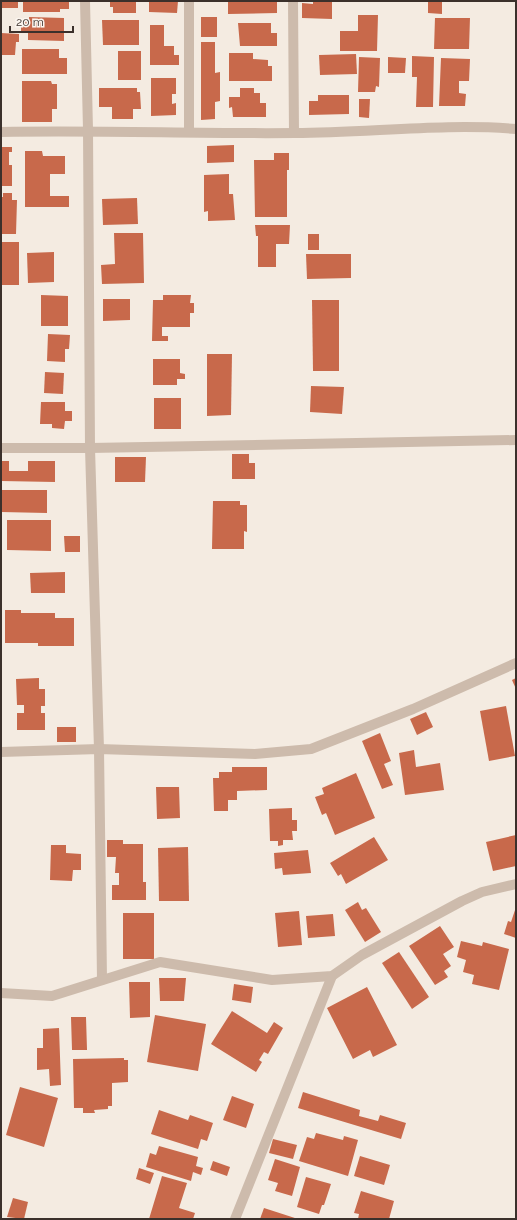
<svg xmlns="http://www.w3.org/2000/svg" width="517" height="1220" font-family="Raleway,sans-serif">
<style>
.building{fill:#c8694b}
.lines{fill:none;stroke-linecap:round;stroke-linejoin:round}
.street{stroke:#cdbbac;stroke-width:10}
</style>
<rect width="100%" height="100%" fill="#f4ebe1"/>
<g class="building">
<rect x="1" y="1" width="17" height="7"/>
<polygon points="23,1 69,1 69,9 60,9 60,12 23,12"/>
<polygon points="110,1 136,1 136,13 113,13 113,7 110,7"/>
<polygon points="149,1 178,1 177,13 149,12"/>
<polygon points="228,1 277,1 277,13 228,14"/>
<polygon points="313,1 332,1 332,19 302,18 302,3 313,4"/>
<polygon points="428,1 442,1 442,14 428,13"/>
<polygon points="358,15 378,15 377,51 340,51 340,31 358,31"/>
<polygon points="29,17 64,18 64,41 28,40 28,32 21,32 21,21 29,22"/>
<rect x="201" y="17" width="16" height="20"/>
<polygon points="435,18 470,18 469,49 434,49"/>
<polygon points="102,20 139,20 139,45 103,45"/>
<polygon points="238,23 271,23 271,33 277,33 277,46 240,46"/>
<polygon points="150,25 164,25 164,46 174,46 174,55 179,55 179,65 150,65"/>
<polygon points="1,33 19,34 19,42 16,42 15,55 1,55"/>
<polygon points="201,42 215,42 215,73 220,72 220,101 215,102 215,119 201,120"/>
<polygon points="22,49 59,49 59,58 67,58 67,74 22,74"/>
<rect x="118" y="51" width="23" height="29"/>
<polygon points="229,53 253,53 253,59 268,60 268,66 272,66 272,81 229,81"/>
<polygon points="356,54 357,74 320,75 319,55"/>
<polygon points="412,56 434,57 433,107 416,107 417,77 412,77"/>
<polygon points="359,57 380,58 379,87 376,86 375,92 358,92"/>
<polygon points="388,57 406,58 405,73 388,73"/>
<polygon points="441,58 470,59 469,81 459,81 459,93 466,94 465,106 439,106"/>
<polygon points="151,78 176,78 176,94 172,94 172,104 176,103 176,115 151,116"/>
<polygon points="22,81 51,81 52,84 57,84 57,109 52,109 52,122 22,122"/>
<polygon points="99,88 137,88 137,92 140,92 141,109 133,109 133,119 112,119 112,107 99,107"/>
<polygon points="240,88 254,88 254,93 260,93 260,103 266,103 266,117 233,117 232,107 229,108 229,97 240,97"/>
<polygon points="318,95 349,95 349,114 309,115 309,101 318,101"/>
<polygon points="359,99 370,99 369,118 359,117"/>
<polygon points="234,145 234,162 207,163 207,146"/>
<polygon points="1,147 12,147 12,152 9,152 9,165 12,165 12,186 1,186"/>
<polygon points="25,151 42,151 43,156 65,156 65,174 50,174 50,196 69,196 69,207 25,207"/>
<polygon points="274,153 289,153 289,170 287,170 287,217 255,217 254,160 274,160"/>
<polygon points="229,174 229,194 233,194 235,220 208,221 208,211 204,212 204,175"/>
<polygon points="3,193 12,193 12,200 17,200 16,234 1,234 1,197 3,197"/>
<polygon points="137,198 138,224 103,225 102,199"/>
<polygon points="255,225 290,225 289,244 276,244 276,267 258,267 258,236 256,236"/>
<polygon points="114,233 143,233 144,283 102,284 101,265 115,264"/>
<rect x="308" y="234" width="11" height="16"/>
<rect x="1" y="242" width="18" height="43"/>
<polygon points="54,252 54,282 28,283 27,253"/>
<polygon points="306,254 351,254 351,278 307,279"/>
<polygon points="41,295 68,296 68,326 41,326"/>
<polygon points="163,295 191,295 190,303 194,303 194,313 190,313 190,327 162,327 162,336 168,336 168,341 152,341 153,300 163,300"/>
<polygon points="103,299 130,299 130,320 103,321"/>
<polygon points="312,300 339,300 339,371 313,371"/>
<polygon points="48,334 70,335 69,349 65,349 65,362 47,361"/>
<polygon points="207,354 232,354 231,415 207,416"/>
<polygon points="153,359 180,359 180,373 185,374 185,379 177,379 177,385 153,385"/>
<polygon points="45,372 64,373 63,394 44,393"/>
<polygon points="311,386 344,387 342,414 310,412"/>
<rect x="154" y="398" width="27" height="31"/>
<polygon points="41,402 65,402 65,411 72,411 72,421 65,421 64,429 52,428 52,424 40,424"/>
<polygon points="232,454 249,454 249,463 255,463 255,479 232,479"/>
<polygon points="115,457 146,457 145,482 115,482"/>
<polygon points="1,461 9,461 9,471 28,471 28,461 55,461 55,482 1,481"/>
<polygon points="1,490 47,490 47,513 1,512"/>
<polygon points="213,501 240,501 240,505 247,505 247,532 244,531 244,549 212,549"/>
<polygon points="7,520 51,520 51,551 7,550"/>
<polygon points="64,536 80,536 80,552 65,552"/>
<polygon points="65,572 65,593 31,593 30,573"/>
<polygon points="5,610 21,610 21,613 55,613 55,618 74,618 74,646 38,646 38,643 5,643"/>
<polygon points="39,678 39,689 45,689 45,706 41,706 41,713 45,713 45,730 17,730 17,713 24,713 24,705 17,705 16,679"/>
<polygon points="516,678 516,689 512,680"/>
<polygon points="506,706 515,756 489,761 480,711"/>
<polygon points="426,712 433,727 417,735 410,719"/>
<rect x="57" y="727" width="19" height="15"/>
<polygon points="380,733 391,761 384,764 393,785 382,789 362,741"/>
<polygon points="414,750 416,767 440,763 444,790 405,795 399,753"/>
<polygon points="232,767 267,767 267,790 237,791 237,800 228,800 228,811 214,811 213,778 219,778 219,772 232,772"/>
<polygon points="356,773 375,818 335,835 326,813 322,815 315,797 324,794 322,788"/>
<polygon points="156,787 179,787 180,818 157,819"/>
<polygon points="292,808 292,820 297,820 297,831 292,831 293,840 283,840 283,845 278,846 278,841 270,841 269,809"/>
<polygon points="516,835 516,866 493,871 486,842"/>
<polygon points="374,837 388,860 346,884 341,874 338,876 330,863"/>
<polygon points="107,840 123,840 123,844 143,844 143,882 146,882 146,900 112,900 112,885 119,885 119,873 115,873 116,857 107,857"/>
<polygon points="51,845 66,845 66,853 81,854 81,870 73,870 72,881 50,880"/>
<polygon points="188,847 189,901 159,901 158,848"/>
<polygon points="308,850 311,873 283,875 282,868 275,869 274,853"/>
<polygon points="358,902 362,910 366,908 381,932 365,942 345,910"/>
<polygon points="516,907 516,938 504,934 508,921 511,922"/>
<polygon points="299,911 302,945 278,947 275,913"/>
<rect x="123" y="913" width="31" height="46"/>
<polygon points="333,914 335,936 308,938 306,916"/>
<polygon points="440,926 454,947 443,954 451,966 444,971 448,977 435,985 409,946"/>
<polygon points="461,941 482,946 483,942 509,949 499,990 472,984 474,975 463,972 466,960 457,957"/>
<polygon points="399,952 429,997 412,1009 382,963"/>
<polygon points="159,978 186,978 184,1001 160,1001"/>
<polygon points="129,982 150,982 150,1017 130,1018"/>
<polygon points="234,984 253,987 251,1003 232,1000"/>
<polygon points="367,987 397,1045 373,1057 370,1050 353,1059 327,1008"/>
<polygon points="232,1011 267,1033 274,1022 283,1028 268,1054 264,1052 259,1060 262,1062 256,1072 211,1044"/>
<polygon points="155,1015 206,1024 198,1071 147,1062"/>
<polygon points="71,1017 86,1017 87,1050 72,1050"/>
<polygon points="59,1028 61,1085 50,1086 49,1069 37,1070 37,1048 43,1048 43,1029"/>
<polygon points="124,1058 124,1060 128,1060 128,1082 112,1083 112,1106 108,1106 108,1109 94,1110 95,1113 83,1113 83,1108 74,1108 73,1059"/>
<polygon points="20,1087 58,1098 44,1147 6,1135"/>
<polygon points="303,1092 360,1110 359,1116 378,1121 380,1115 406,1123 401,1139 298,1108"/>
<polygon points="232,1096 254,1104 246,1128 223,1120"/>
<polygon points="159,1110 188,1120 190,1115 213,1123 207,1141 201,1139 198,1149 151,1134"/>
<polygon points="316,1133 343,1140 344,1136 358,1140 348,1176 299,1161 307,1137 314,1139"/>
<polygon points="273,1139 297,1145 293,1159 269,1153"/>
<polygon points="159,1146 198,1157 196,1166 203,1168 201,1175 193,1172 191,1181 146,1167 150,1153 156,1155"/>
<polygon points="360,1156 390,1165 384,1185 354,1176"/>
<polygon points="275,1159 300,1167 292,1196 275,1191 278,1183 268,1180"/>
<polygon points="213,1161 230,1167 227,1176 210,1170"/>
<polygon points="139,1168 154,1173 150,1184 136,1179"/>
<polygon points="162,1176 187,1183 179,1208 195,1213 193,1219 149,1219"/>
<polygon points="306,1177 331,1184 324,1205 322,1205 319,1214 297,1207"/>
<polygon points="361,1191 394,1201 389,1219 358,1219 359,1214 354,1213"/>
<polygon points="13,1198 28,1202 24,1219 7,1217"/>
<polygon points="264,1208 298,1219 260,1219"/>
</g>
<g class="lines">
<g class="street">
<polyline points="85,1 88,130 90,448 99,749 102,980"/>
<polyline points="293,1 294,133"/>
<path d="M1,132C99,130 197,134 295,133C368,133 443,123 516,129"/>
<polyline points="189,132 189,1"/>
<polyline points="1,448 90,448 516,440"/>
<polyline points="1,752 99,749 255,754 311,749 413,709 516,663"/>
<polyline points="1,993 52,996 160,962 272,980 332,976 362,955 462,901 482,892 516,884"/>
<polyline points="235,1219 332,976"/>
</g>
</g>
<rect width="517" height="1220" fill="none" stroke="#3b302b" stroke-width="4"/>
<path d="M10 26v6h63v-6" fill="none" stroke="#3b302b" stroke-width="2"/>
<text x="16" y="26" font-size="12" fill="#3b302b" stroke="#fbf5ee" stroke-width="3" paint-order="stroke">20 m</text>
</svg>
